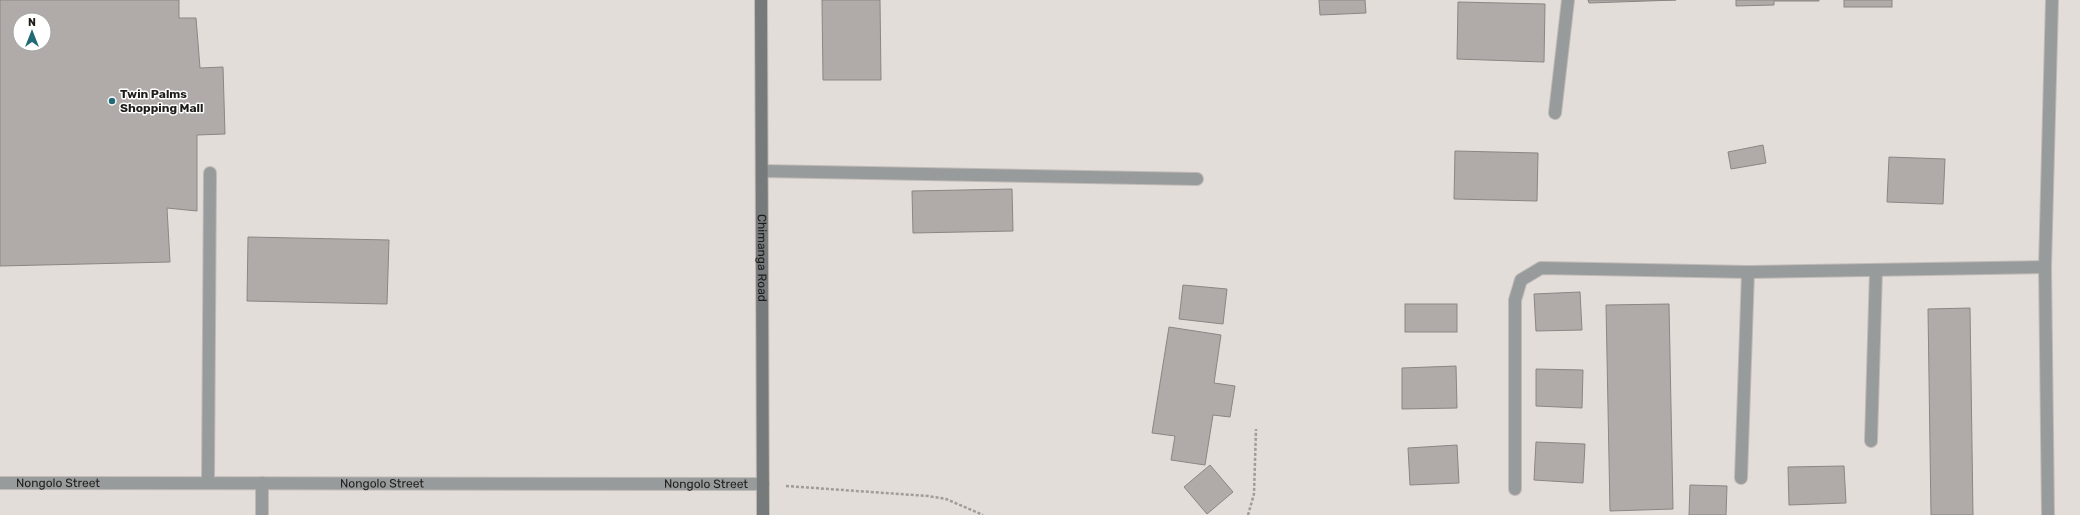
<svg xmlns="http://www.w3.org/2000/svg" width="2080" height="515" font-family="Rubik,sans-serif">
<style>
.building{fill:#b0aba8;stroke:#8b8683;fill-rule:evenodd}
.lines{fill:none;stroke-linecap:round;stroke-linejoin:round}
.lane-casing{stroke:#c0bab7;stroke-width:14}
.street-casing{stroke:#c0bab7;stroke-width:14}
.secondary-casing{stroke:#c0bab7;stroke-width:14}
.path{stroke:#a09c99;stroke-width:2.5;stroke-dasharray:3 2;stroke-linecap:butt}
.lane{stroke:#989b9b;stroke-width:12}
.street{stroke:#989b9b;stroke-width:12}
.secondary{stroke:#767a7b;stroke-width:12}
.poi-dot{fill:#226b76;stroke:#fff;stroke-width:1.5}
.labels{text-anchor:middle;stroke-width:3;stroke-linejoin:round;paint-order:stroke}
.poi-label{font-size:12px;font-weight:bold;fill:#1e1c1a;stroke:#fff;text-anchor:start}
.street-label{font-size:12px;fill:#1e1c1a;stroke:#fff}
</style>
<rect width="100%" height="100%" fill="#e3ddda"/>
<g class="building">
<path d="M0,0H179V18H196L200,68L223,67L225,134L197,135V211L167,208L170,262L0,266ZM20,20H44V44H20Z"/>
<polygon points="822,0 880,0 881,80 823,80"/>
<polygon points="1319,0 1365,0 1366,13 1320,15"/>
<polygon points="1588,0 1676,0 1589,3"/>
<polygon points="1736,0 1819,0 1819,1 1774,1 1774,5 1736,6"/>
<rect x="1844" y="0" width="48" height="7"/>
<polygon points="1458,2 1545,4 1544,62 1457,59"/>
<polygon points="1763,145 1766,163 1731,169 1728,152"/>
<polygon points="1455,151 1538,153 1537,201 1454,199"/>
<polygon points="1889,157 1945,159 1943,204 1887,202"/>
<polygon points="1012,189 1013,231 913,233 912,191"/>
<polygon points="248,237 389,240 387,304 247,301"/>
<polygon points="1183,285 1227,289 1223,324 1179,319"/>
<polygon points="1580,292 1582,330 1536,331 1534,294"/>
<rect x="1405" y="304" width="52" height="28"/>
<polygon points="1669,304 1673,509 1610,511 1606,305"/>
<polygon points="1970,308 1973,515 1931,515 1928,309"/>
<polygon points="1169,327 1221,335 1214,383 1235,386 1230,417 1213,415 1205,465 1171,460 1175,436 1152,433"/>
<polygon points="1456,366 1457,408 1402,409 1402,368"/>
<polygon points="1536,369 1583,370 1582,408 1536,406"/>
<polygon points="1536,442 1585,444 1583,483 1534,480"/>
<polygon points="1457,445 1459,483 1410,485 1408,448"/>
<polygon points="1210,465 1233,492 1207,514 1184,487"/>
<polygon points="1844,466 1846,503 1789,505 1788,467"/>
<polygon points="1690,485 1727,486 1726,515 1689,515"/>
</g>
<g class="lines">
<g class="lane-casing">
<g id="lane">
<polyline points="1555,113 1568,0"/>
<polyline points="762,171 1197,179"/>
<polyline points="1871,441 1876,270"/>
<polyline points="1741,478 1748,272 2045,267"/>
<polyline points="208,483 210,173"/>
<polyline points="262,483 262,515"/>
<polyline points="1515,489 1515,300 1521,280 1541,268 1748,272"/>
</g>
</g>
<g class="street-casing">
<g id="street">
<path id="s1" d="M0,483L763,484"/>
<polyline points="2048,515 2045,267 2052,0"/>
</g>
</g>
<g class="secondary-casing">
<g id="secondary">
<path id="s2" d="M761,0L763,515"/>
</g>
</g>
<g class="path">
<polyline points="786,486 928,496 946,499 983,515"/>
<polyline points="1248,515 1254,494 1256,429"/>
</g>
<use href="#lane" class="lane"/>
<use href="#street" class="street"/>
<use href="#secondary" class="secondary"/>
</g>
<circle class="poi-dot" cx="112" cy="101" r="4"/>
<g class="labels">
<g class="poi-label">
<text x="120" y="98">Twin Palms<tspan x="120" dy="14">Shopping Mall</tspan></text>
</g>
<g class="street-label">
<text dy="4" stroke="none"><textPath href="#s2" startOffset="258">Chimanga Road</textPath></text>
<text dy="4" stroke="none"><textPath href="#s1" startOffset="58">Nongolo Street</textPath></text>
<text dy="4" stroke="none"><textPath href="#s1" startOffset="382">Nongolo Street</textPath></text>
<text dy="4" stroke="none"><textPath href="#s1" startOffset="706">Nongolo Street</textPath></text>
</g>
</g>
<g transform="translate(32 32)"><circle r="19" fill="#ffffff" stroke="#a5a4a3"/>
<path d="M0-3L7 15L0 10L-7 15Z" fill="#226b76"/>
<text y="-6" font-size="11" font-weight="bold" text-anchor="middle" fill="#1e1c1a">N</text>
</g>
</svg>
